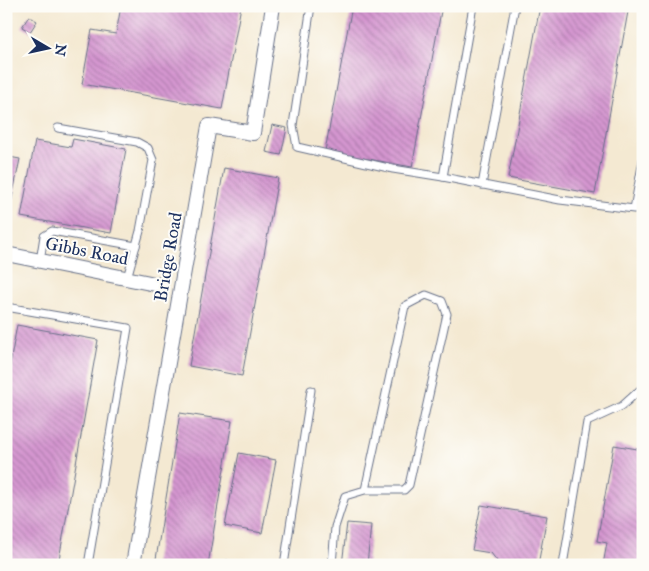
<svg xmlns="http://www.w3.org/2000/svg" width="649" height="571" font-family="'IM FELL Great Primer',serif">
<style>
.building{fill:url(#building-back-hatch)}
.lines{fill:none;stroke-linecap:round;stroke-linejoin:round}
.service-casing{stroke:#677087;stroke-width:9}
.minor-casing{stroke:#677087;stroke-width:16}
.service{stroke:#fff;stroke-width:7}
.minor{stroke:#fff;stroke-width:14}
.labels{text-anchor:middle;stroke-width:4;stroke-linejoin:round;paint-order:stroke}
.street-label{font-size:18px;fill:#1b2f5e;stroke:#fdfcf7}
</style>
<defs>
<pattern id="building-back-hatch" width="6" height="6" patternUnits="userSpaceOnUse" patternTransform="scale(1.25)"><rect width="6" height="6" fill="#d596d0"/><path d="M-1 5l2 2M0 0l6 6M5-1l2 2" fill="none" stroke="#ac7bac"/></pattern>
</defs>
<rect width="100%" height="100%" fill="#fdfcf7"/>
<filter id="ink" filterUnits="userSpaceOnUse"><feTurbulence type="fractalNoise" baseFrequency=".02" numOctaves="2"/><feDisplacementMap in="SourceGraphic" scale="10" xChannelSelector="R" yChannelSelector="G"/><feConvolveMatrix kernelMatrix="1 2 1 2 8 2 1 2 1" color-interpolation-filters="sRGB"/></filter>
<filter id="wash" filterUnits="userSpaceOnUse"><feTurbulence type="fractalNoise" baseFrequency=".0096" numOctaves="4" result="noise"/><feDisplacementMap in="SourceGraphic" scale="20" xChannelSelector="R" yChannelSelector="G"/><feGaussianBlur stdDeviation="1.12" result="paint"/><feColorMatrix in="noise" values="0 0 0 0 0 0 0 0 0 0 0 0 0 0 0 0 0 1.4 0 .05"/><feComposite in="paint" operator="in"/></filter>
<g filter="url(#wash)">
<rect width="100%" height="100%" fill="#f4e9d2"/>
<g id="blocks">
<g class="building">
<polygon points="121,6 241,6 222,109 82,84 92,30 116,34"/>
<polygon points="352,6 442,6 412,167 325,151"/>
<polygon points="540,6 629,6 595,194 508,178"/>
<polygon points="29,16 37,21 30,32 22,27"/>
<polygon points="272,125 287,128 281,155 266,152"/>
<polygon points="73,139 126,149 111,233 21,217 35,141 71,147"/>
<polygon points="9,157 20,159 9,213 6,212 6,167"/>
<polygon points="224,168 278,178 242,376 189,366"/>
<polygon points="17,325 98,340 58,565 6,565 6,386"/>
<polygon points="180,413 232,421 208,565 155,565"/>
<polygon points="614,445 643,450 643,565 603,565 607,543 597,541"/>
<polygon points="239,453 276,460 262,533 225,526"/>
<polygon points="481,505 547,516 538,565 500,565 491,553 472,550"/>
<polygon points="347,523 371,525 367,565 342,565"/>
<polygon points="226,560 247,564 247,565 225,565"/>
</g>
</g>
</g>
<g filter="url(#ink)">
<use href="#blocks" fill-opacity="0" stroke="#677087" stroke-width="1"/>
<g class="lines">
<g class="service-casing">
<g id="service">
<polyline points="311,6 293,125 297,147 393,169 443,177"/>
<polyline points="473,6 443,177 560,200 634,209 643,160"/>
<polyline points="58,128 137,142 148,148 153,160 140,231 127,278"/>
<polyline points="482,185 515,6"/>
<polyline points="40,261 44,236 52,231 136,246"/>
<polyline points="6,307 128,328 88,565"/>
<polyline points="284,565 311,390"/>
<polyline points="332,565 335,527 345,496 365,490 404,490 409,485 447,314 442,301 426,295 405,306 365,490"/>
<polyline points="563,565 587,422 622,406 643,387"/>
</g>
</g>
<g class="minor-casing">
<g id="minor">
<polyline points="6,254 160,285"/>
<polyline points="133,565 209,126 253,133 273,6"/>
</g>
</g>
<use href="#service" class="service"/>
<use href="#minor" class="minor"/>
</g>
</g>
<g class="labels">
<g class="street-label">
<text transform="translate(87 251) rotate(11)" y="6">Gibbs Road</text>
<text transform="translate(168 257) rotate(-80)" y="6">Bridge Road</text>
</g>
</g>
<rect width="649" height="571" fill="none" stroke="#fdfcf7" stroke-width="25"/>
<g transform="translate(48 48) rotate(99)" stroke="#fdfcf7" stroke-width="4" paint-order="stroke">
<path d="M0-4L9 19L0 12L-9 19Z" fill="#1b2f5e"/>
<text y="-8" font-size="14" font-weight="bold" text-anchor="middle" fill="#1b2f5e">N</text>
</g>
</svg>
